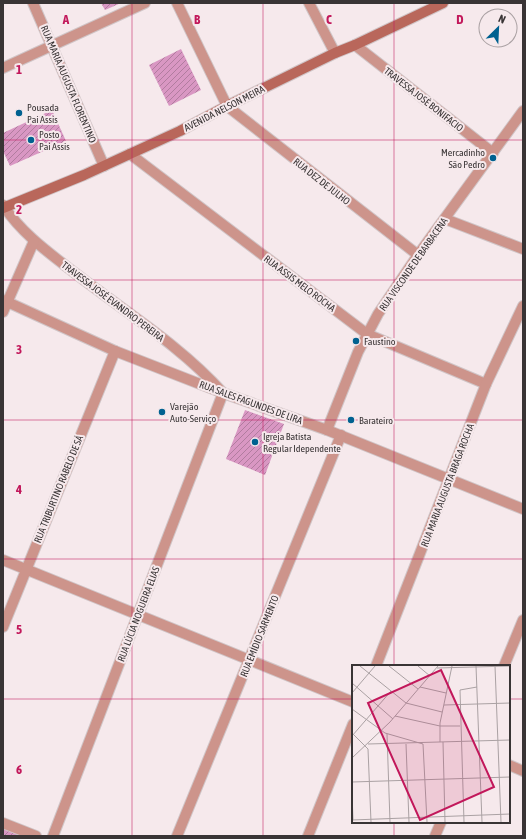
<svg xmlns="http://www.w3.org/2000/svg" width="526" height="839" font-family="'Asap Condensed',sans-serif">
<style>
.building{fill:url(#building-hatch)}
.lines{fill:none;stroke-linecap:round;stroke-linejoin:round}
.street-casing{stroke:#d0c5c7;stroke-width:12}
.secondary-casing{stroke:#d0c5c7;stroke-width:12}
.street{stroke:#cd948b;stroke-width:10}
.secondary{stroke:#b9675b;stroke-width:10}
.grid{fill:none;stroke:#c2185b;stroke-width:1;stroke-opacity:0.55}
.poi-dot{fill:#006190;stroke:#f6e9ec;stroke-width:1.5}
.labels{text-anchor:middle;stroke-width:4;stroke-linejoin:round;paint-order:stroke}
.street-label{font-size:10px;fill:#393435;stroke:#f6e9ec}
.poi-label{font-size:10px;fill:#393435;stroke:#f6e9ec;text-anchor:start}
.inset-road{fill:none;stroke:#aaa1a3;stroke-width:1}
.view{fill:#c2185b;fill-opacity:0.15;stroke:#c2185b;stroke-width:2}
.inset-edge{fill:none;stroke:#393435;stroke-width:2}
.grid-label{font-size:13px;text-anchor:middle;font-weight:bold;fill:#c2185b;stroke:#f6e9ec;stroke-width:4;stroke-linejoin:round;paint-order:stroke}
</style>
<defs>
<pattern id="building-hatch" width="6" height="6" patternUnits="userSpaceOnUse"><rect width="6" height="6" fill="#d997c3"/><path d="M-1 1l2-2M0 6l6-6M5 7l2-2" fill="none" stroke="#b17c9f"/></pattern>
</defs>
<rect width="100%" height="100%" fill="#f6e9ec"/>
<g class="building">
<polygon points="101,3 121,3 105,10"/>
<polygon points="181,49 201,90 169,106 149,65"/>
<polygon points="52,110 66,141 10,166 3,151 3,133"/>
<polygon points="245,410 284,424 265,475 226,459"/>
<polygon points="3,827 25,836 3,836"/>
</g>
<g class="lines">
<g class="street-casing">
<g id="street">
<polyline points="33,3 104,166"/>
<polyline points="177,3 227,106 418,255"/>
<polyline points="309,3 335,53"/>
<polyline points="355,45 493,153"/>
<polyline points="3,68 145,3"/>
<polyline points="130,154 367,334 486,384"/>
<path d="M3,205C21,233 49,253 75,273C125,312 180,345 223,393L53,836"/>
<polyline points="445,219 523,249"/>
<polyline points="3,300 115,351 223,393 327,430 523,509"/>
<polyline points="3,312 34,241"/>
<polyline points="327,430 358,352 378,314 418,255 523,111"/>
<polyline points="3,560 353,702"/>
<polyline points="3,627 115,351"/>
<polyline points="376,666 486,384 523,306"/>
<polyline points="504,666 523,620"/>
<polyline points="509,765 523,771"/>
<polyline points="3,823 36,836"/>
<polyline points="177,836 341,435"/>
<polyline points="308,836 353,724"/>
<polyline points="435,836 441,822"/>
</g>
</g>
<g class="secondary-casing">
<polyline id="secondary" points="3,208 84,175 180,131 227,106 335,53 355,45 443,3"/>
</g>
<use href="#street" class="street"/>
<use href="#secondary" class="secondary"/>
</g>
<path class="grid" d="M132,3V836M263,3V836M394,3V666M3,140H523M3,280H523M3,420H523M3,559H523M3,699H353M509,699H523M394,822V836"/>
<g class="poi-dot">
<circle cx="19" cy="113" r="4"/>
<circle cx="31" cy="140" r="4"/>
<circle cx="493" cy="158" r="4"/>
<circle cx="356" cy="341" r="4"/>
<circle cx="162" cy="412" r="4"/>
<circle cx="351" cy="420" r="4"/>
<circle cx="255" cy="442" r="4"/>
</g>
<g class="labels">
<g class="street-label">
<text transform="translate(69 84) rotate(67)" y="4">RUA MARIA AUGUSTA FLORENTINO</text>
<text transform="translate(424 99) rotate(38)" y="4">TRAVESSA JOSÉ BONIFACIO</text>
<text transform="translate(224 108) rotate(-27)" y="4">AVENIDA NELSON MEIRA</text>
<text transform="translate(322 181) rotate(38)" y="4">RUA DEZ DE JULHO</text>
<text transform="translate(413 264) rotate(-55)" y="4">RUA VISCONDE DE BARBACENA</text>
<text transform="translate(300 283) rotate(37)" y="4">RUA ASSIS MELO ROCHA</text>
<text transform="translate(113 301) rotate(37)" y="4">TRAVESSA JOSÉ EVANDRO PEREIRA</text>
<text transform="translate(251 402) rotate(20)" y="4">RUA SALES FAGUNDES DE LIRA</text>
<text transform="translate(447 485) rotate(-69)" y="4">RUA MARIA AUGUSTA BRAGA ROCHA</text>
<text transform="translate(58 489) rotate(-68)" y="4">RUA TRIBURTINO RABELO DE SÁ</text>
<text transform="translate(138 614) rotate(-69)" y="4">RUA LÚCIA NOGUEIRA ELIAS</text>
<text transform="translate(259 636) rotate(-68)" y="4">RUA EMÍDIO SARMENTO</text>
</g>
<g class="poi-label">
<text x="27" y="111">Pousada<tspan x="27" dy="12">Pai Assis</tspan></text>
<text x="39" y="138">Posto<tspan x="39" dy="12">Pai Assis</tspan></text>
<text x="485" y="156" text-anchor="end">Mercadinho<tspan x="485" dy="12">São Pedro</tspan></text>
<text x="364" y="345">Faustino</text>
<text x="170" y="410">Varejão<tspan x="170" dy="12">Auto-Serviço</tspan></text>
<text x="359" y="424">Barateiro</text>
<text x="263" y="440">Igreja Batista<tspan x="263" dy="12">Regular Idependente</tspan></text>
</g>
</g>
<g transform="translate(352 665)">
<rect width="158" height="158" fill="#f6e9ec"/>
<path class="inset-road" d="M8,1L54,38L90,47M37,1L66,24M66,1L78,11M124,1L130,157M143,1L149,157M85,3L158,1M0,18L41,54M68,22L94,28M0,28L23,1M92,40L158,38M0,44L33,68L71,79L75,157M43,51L88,61H108M0,68L16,84L19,157M35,69L38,157M0,71L39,26M88,77V58L100,1M91,77L93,157M16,79L158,75M54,79L57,157M0,93L38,57L86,1M0,117L158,112M0,129L1,155M0,155L158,149M112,157L108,25L125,22"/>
<path class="view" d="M89,5L142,122L68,155L16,38Z"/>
<rect width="158" height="158" class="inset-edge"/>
</g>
<g class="grid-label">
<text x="66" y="24">A</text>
<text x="197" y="24">B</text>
<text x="329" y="24">C</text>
<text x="460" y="24">D</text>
<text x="19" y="74">1</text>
<text x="19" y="214">2</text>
<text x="19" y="354">3</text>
<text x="19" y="494">4</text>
<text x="19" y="634">5</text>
<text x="19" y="774">6</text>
</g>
<rect width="526" height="839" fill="none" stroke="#393435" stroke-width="8"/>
<g transform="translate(498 28) rotate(24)"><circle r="19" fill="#f6e9ec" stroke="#aaa1a3"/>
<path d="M0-3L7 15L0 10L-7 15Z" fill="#006190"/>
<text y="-6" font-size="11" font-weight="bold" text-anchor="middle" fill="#393435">N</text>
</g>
</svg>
